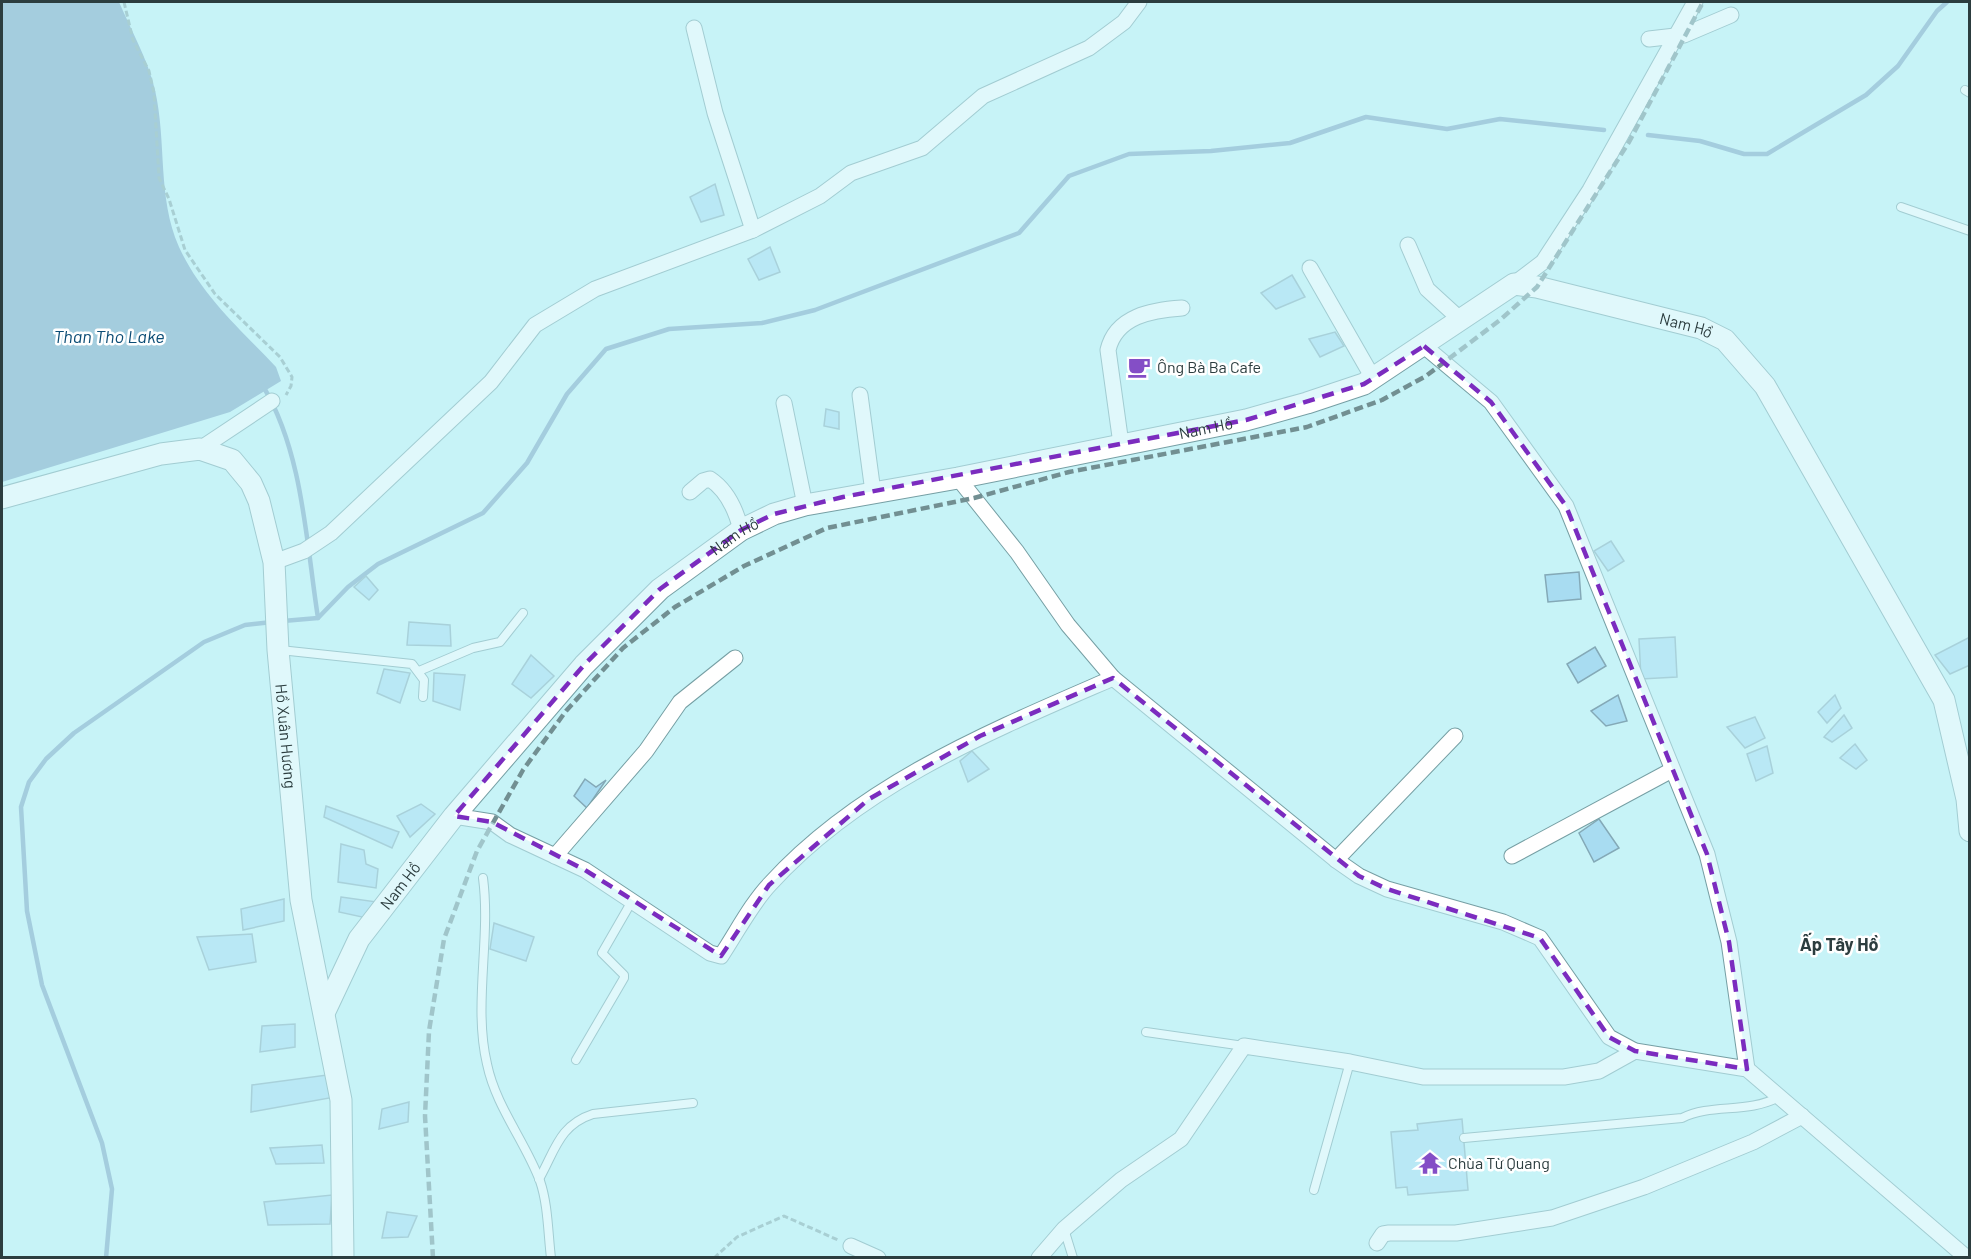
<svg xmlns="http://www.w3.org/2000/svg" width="1971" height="1259" font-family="Barlow,sans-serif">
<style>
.water{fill:#7aa0be}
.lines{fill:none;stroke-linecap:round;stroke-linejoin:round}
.stream{stroke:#7aa0be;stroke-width:4.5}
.building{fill:#a8dcf1;stroke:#84a9b7;stroke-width:1.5}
.lane-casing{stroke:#769fa4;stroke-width:10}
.street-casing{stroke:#769fa4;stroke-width:17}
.secondary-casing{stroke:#769fa4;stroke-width:23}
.path{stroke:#84a4a7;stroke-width:3;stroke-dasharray:6 3;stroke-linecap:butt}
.lane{stroke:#fff;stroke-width:8}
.street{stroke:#fff;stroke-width:15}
.secondary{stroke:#fff;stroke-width:21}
.rail{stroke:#728f92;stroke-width:4.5;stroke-dasharray:9 4.5;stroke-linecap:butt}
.marked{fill:none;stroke:#7b2cbf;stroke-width:4.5;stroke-dasharray:12 8;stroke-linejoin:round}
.labels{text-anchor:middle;stroke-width:5;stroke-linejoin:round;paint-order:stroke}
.street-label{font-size:16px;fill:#2c3d3f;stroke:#fff}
.poi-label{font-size:16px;fill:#2c3d3f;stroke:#fff;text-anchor:start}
.water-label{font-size:18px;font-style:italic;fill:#0b4c75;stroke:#fff}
.neighbourhood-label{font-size:18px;font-weight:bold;fill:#2c3d3f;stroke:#fff}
</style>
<rect width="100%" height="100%" fill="#c7f3f7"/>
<path class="water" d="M2,2H119C131,30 148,60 155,90C167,143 157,197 179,247C201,295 241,330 276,367L281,381L230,412L2,482Z"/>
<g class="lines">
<g class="stream">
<polyline points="1648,135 1700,141 1744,154 1767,154 1866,95 1898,66 1937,11 1947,2"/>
<path d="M263,386C303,453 306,541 318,618"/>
<polyline points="283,621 318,618 348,587 378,564 483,513 527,463 567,394 606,349 669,329 762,323 815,310 1019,233 1069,176 1129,154 1211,151 1290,143 1366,117 1447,129 1500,119 1604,130"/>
<polyline points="106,1258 112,1189 102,1143 42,985 27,911 21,807 29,782 46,759 74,733 204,642 245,625 272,622"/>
</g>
</g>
<g class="building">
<polygon points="715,184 724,215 701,222 690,197"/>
<polygon points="770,247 780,272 759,280 748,259"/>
<polygon points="1292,275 1305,297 1276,309 1261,293"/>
<polygon points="1335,332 1344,346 1320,357 1309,339"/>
<polygon points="826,409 839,412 839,429 824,426"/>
<polygon points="1611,541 1624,561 1608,571 1594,551"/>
<polygon points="1579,572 1581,599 1548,602 1545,575"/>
<polygon points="366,576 378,590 369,600 354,587"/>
<polygon points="409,622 450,625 451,646 407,645"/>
<polygon points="1675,637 1677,677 1641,679 1639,639"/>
<polygon points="1970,637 1970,665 1950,674 1935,655"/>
<polygon points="1595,647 1606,666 1578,683 1567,664"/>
<polygon points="531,655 554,676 531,698 512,684"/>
<polygon points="384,669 410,673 400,703 377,693"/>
<polygon points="434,673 465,675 460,710 433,701"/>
<polygon points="1618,695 1627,721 1606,726 1591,711"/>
<polygon points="1835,695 1841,708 1827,723 1818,712"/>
<polygon points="1844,715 1852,728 1832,742 1824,737"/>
<polygon points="1755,717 1765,738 1745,748 1727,727"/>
<polygon points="1855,744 1867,760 1856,769 1840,758"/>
<polygon points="1767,746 1773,773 1756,781 1747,754"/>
<polygon points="972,751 989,769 968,782 960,761"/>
<polygon points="585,779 596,787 606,780 587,808 574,796"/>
<polygon points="421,804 435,814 410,837 397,816"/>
<polygon points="326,806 399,832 392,848 324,817"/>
<polygon points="1599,819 1619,848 1594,862 1579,833"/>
<polygon points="341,844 364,850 366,864 378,869 376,888 338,882"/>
<polygon points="341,897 377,902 371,919 339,912"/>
<polygon points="284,899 284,921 243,930 241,909"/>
<polygon points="494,923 534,937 526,961 490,949"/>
<polygon points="252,934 256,962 209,970 197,937"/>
<polygon points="295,1024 295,1047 260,1052 262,1026"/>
<polygon points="327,1075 335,1097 251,1112 252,1085"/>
<polygon points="409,1102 408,1122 379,1129 382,1109"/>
<polygon points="1462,1119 1468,1190 1408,1195 1407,1187 1396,1188 1391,1132 1418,1130 1417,1124"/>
<polygon points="322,1145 324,1163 276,1164 270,1148"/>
<polygon points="332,1195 330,1224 268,1225 264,1202"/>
<polygon points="387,1212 417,1216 408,1237 382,1238"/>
</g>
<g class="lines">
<g class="lane-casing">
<g id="lane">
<polyline points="1965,90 1970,93"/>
<polyline points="1901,207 1970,231"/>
<polyline points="280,650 412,664 424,680 423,697"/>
<polyline points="419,671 473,648 500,642 523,613"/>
<path d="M483,878C491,939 473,1005 487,1064C496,1107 525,1141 540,1181C548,1204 548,1233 551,1258"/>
<polyline points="1146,1032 1244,1046"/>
<polyline points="576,1060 624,978 624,975 602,953 632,901"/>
<path d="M1464,1138L1682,1118C1712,1103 1747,1114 1779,1097"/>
<path d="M539,1179C555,1151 559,1125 593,1114L693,1103"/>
<polyline points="1314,1190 1350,1062"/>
<polyline points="1064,1229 1073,1258"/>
</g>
</g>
<g class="street-casing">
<g id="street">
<polyline points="694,28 715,113 753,230"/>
<polyline points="1649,39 1684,35 1731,15"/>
<polyline points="1408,245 1427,289 1462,321"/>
<polyline points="1310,268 1373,378"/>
<polyline points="1514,284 1543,262 1590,190 1695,2"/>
<polyline points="1424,346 1491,402 1566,506 1707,854 1729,942 1747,1069"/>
<polyline points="860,395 873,492"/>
<polyline points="784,403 805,505"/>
<path d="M1121,444L1108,350C1116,316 1152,310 1182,308"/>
<polyline points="200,449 272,401"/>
<polyline points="958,478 1017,552 1068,625 1113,678 1336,860 1359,876 1387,889 1503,922 1540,938 1609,1037 1635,1051 1747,1069 1967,1258"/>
<path d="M690,492L703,481L710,479C728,491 736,510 741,530"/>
<polyline points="274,562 304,551 331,533 491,382 535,325 595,289 753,230 820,196 851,173 922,148 983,96 1089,48 1124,22 1139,2"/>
<path d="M454,816L492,822L510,835L585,870L710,953L721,956C737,932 751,904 770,884C861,784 991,731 1113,678"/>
<polyline points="555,856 646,751 680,702 735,658"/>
<polyline points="1512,856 1672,770"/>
<polyline points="1336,860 1455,736"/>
<polyline points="1377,1243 1383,1234 1389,1233 1456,1233 1552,1218 1644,1187 1753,1142 1802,1116"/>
<polyline points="851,1246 878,1258"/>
<polyline points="1039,1258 1064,1229 1121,1180 1181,1139 1244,1046 1350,1062 1423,1077 1564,1077 1599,1071 1635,1051"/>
</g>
</g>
<g class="secondary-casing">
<g id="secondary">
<path id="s1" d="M2,498L161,454L200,449L232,460L251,483L259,501L274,562L278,650L301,900L341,1100L343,1258"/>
<path id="s2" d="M325,1011L359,939L454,816L584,665L660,589L741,530L774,514L805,505L958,478L1246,420L1307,403L1364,384L1514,284L1537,287L1701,328L1725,340L1765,386L1944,700L1967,799L1970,831"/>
</g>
</g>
<g class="path">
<polyline points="124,2 133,40 149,71 154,93 159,178 169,199 185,250 215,294 280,357 292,377 291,386 286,395"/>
<polyline points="714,1258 737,1237 784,1216 838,1240"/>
</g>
<use href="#lane" class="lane"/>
<use href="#street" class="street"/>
<use href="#secondary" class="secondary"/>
<polyline class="rail" points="433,1258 425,1116 429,1031 444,939 477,851 523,770 566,711 623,648 675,607 744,566 827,528 974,498 1069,472 1307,427 1382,400 1426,376 1500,320 1537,287 1629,142 1703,2"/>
</g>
<path d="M0 0H1971V1259H0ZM1424,346L1491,402L1566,506L1707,854L1729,942L1747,1069L1635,1051L1609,1037L1540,938L1387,889L1359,876L1113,678L980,736L869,799L769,885L721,956L585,870L492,822L454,816L584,665L660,589L741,530L774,514L843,497L1246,420L1364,384Z" fill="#c7f3f7" fill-opacity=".55" fill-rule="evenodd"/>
<path class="marked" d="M1424,346L1491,402L1566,506L1707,854L1729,942L1747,1069L1635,1051L1609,1037L1540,938L1387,889L1359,876L1113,678L980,736L869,799L769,885L721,956L585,870L492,822L454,816L584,665L660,589L741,530L774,514L843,497L1246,420L1364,384Z"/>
<defs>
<g id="cafe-bare" transform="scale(1.8)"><path d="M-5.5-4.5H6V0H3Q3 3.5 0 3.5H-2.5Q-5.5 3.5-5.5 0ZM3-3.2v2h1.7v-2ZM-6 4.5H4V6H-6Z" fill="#844ec6" stroke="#fff" stroke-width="2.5" paint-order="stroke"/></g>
<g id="temple-bare" transform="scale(1.8)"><path d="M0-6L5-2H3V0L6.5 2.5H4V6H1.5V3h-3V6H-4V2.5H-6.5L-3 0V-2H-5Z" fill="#844ec6" stroke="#fff" stroke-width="2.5" paint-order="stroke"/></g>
</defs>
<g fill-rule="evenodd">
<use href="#cafe-bare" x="1139" y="367"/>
<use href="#temple-bare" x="1430" y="1163"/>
</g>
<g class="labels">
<g class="street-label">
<text dy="6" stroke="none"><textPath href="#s2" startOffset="1641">Nam Hồ</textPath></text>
<text dy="6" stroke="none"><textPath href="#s2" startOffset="1119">Nam Hồ</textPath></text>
<text dy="6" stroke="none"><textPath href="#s2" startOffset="633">Nam Hồ</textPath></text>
<text dy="6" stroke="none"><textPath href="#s1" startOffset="525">Hồ Xuân Hương</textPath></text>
<text dy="6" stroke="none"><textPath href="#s2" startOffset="147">Nam Hồ</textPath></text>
</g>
<g class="poi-label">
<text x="1157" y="373">Ông Bà Ba Cafe</text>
<text x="1448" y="1169">Chùa Từ Quang</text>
</g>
<g class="water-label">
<text x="109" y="343">Than Tho Lake</text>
</g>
<g class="neighbourhood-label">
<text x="1839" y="951">Ấp Tây Hồ</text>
</g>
</g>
<rect width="1971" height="1259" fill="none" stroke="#2c3d3f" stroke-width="6"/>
</svg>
